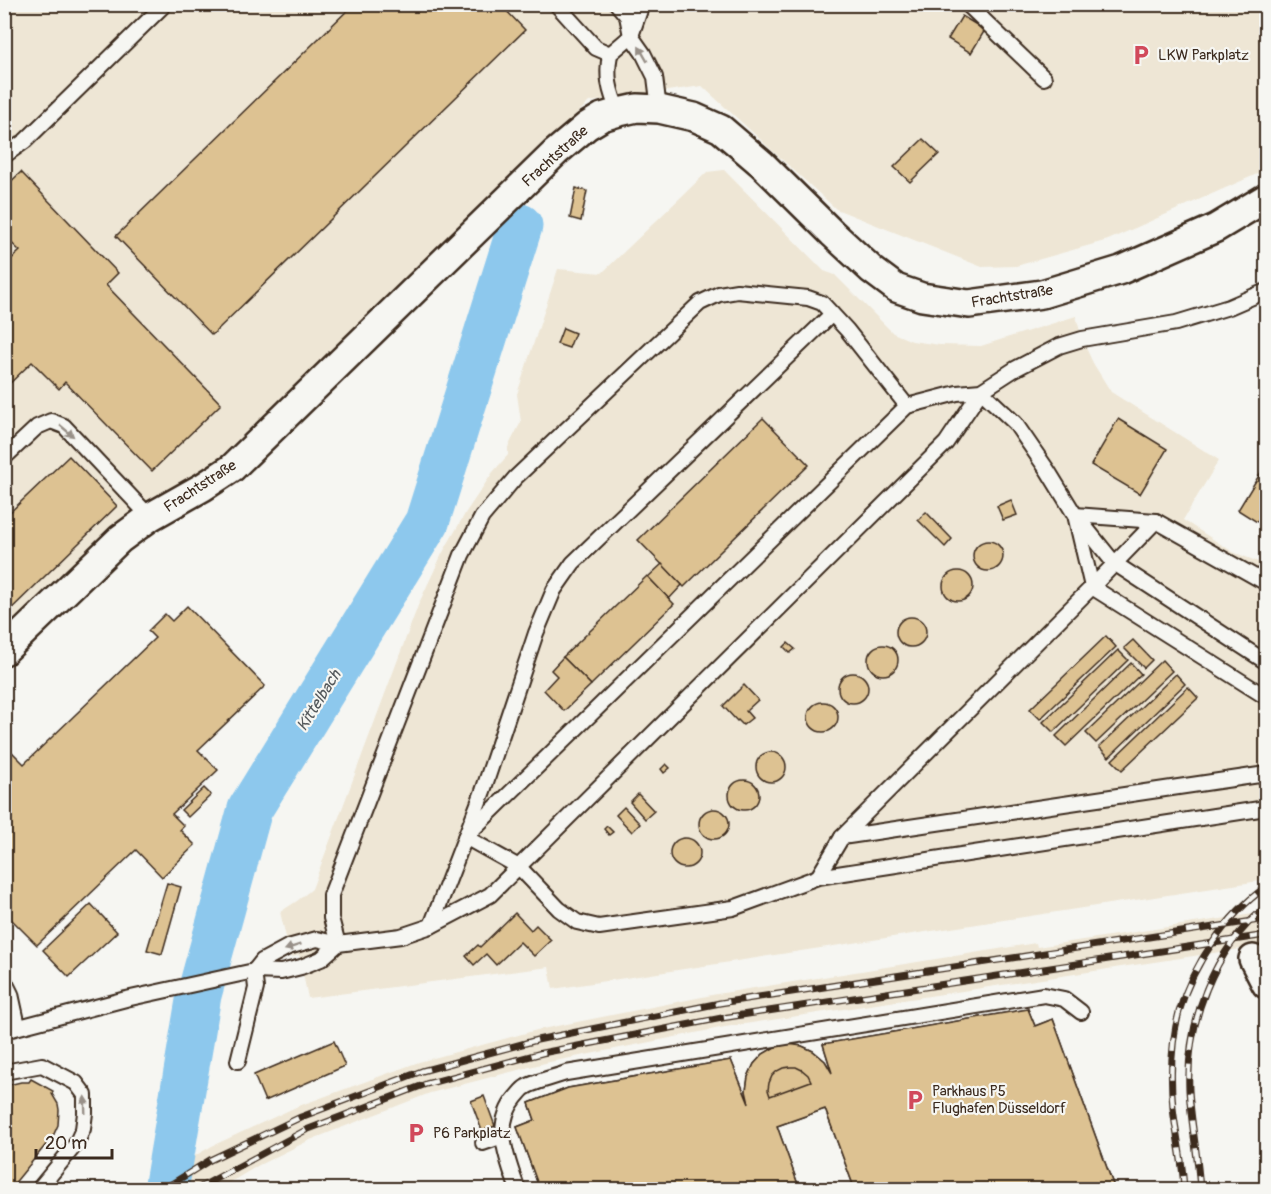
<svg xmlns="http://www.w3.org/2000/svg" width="1271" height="1194" font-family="Pangolin,sans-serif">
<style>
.built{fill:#eee6d5}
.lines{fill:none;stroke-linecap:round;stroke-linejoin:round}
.river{stroke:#8dc8ed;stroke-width:45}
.building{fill:#ddc292;stroke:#3b2a1e;stroke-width:1.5;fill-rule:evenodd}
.service-casing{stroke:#3b2a1e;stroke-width:18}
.minor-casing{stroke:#3b2a1e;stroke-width:32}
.service{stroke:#f6f6f2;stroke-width:14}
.minor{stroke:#f6f6f2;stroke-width:27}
.rail-casing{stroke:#3b2a1e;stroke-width:7}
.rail{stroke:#f6f6f2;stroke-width:4.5;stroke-dasharray:14;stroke-linecap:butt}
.oneway{fill:#989088}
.labels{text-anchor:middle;stroke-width:4.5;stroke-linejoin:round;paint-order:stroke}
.poi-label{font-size:15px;fill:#3b2a1e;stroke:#f6f6f2;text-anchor:start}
.street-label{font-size:15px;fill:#3b2a1e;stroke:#f6f6f2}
.water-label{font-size:16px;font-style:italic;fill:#54595c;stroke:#f6f6f2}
</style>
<rect width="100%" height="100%" fill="#f6f6f2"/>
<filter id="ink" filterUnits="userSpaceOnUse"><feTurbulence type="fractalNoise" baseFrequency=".0167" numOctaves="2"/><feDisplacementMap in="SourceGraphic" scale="12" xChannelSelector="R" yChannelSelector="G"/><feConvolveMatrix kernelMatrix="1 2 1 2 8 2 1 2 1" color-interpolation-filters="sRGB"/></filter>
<g filter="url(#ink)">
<g class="built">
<polygon points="4,5 1266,5 1266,170 1108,240 1016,266 982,267 836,209 702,86 589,102 217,460 5,668"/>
<polygon points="724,170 824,271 835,275 893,333 912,341 940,345 981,346 1076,316 1082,339 1093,363 1111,392 1219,460 1183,520 1233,552 1266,565 1266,880 553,989 549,967 308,998 299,955 291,958 280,912 297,901 312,889 419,603 442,554 466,512 493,472 508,455 508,447 521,422 517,394 558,269 602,273 707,172"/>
<polygon points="1266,912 1266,945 725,1027 545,1063 430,1093 310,1140 259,1165 219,1189 136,1190 212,1146 296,1107 419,1062 537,1030 717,994 1036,943 1037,947"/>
</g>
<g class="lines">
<polyline class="river" points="166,1190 199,995 250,809 427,522 520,226"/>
</g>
<g class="building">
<polygon points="354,4 500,4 525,30 212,335 116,236"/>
<polygon points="962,16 985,30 971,53 948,39"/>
<polygon points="923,139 939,154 910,182 894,167"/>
<polygon points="21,172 118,273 106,285 221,404 152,471 65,382 59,389 32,362 4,389 4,264 5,265 20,251 4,236 4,188"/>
<polygon points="576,188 587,191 581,221 570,218"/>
<polygon points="563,328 575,333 569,348 557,344"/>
<polygon points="763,418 809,465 684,587 638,540"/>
<polygon points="1118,419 1167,449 1140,494 1091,465"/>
<polygon points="69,456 117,506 4,616 4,518"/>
<polygon points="1266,464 1266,506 1257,522 1238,510"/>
<polygon points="1011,500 1017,515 1003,520 997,506"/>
<polygon points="926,512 952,539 945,547 918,520"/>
<circle cx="988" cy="556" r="15"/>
<polygon points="662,564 682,585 669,599 648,577"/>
<circle cx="958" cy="586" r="15"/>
<polygon points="647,576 674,604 591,685 563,657"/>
<polygon points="187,606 265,686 198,750 218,770 172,814 184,826 180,830 195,845 162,877 136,850 37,945 4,912 4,747 6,746 24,764 155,638 148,631 165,614 172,621"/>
<circle cx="911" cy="632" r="15"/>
<polygon points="1106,636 1116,647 1040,719 1030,709"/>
<polygon points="1133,640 1152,660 1144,668 1124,648"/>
<polygon points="788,643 795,649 790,653 784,647"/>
<circle cx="883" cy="660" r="15"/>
<polygon points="1118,650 1128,660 1053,732 1043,722"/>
<polygon points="563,657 591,685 564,711 544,690 557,676 551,670"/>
<polygon points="1162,660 1172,671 1096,743 1086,733"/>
<polygon points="1131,663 1141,674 1066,746 1056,736"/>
<circle cx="853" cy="688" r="15"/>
<polygon points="1176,674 1185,684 1109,757 1099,747"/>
<polygon points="744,685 758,700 746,711 752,718 743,725 738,720 737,721 723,706"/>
<polygon points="1188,687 1198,698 1122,770 1112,760"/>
<circle cx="823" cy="717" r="15"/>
<circle cx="771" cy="767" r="15"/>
<polygon points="666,764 670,768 664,773 661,769"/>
<circle cx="744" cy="795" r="15"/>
<polygon points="204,788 211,795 188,817 181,810"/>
<polygon points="638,794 654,811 645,819 630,802"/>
<polygon points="624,807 640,824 632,832 616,815"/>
<circle cx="714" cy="824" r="15"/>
<polygon points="607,826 613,832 609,835 604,829"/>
<circle cx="685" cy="853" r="15"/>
<polygon points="167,883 181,887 162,954 147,950"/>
<polygon points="91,904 117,932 69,977 43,950"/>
<polygon points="515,913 531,930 536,925 551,940 534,956 520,942 496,965 486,954 474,965 466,956 478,945 480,947"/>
<polygon points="1028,1009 1035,1026 1053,1019 1115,1190 855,1190 825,1109 777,1126 800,1190 540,1190 517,1127 535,1120 529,1103 568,1088 731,1060 749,1104 746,1091 748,1077 754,1064 763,1054 775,1047 788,1044 802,1046 813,1051 825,1061 832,1073 823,1044"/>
<path d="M1028,1009L1035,1026L1053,1019L1115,1190H855L825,1109L777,1126L800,1190H540L517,1127L535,1120L529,1103L568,1088L731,1060L749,1104L746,1091L748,1077L754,1064L763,1054L775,1047L788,1044L802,1046L813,1051L825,1061L832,1073L823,1044ZM790,1067H796L802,1070L808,1075L811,1081L770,1096L768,1090L769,1083L772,1076L777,1071L783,1068Z"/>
<polygon points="334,1041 345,1066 265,1101 254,1075"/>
<polygon points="31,1079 53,1091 52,1094 58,1104 59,1110 58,1125 53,1136 9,1190 4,1190 4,1086 21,1082 29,1082"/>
<polygon points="484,1096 495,1126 482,1131 471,1101"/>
</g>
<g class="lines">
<g class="service-casing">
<g id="service">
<polyline points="556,4 596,48 610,54"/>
<polyline points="617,4 627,16 631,36 643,53 655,77 659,109"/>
<polyline points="967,4 1044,78"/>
<path d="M619,112C609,91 606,76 610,54L631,36L641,7L643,4"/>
<polyline points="4,156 25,141 165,4"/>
<polyline points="1266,291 1229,307 1176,323 1082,339 1059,346 1015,369 981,391 957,393 907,406 465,837 519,867 559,909 577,922 599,927 733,908 818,877 1266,808"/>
<polyline points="4,458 37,427 51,421 64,426 150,517"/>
<polyline points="1075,515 1156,521 1266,583"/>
<polyline points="1077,517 1114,563 1266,662"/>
<polyline points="842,837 1266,774"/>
<polyline points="818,877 842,837 1092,587 1156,521"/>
<polyline points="431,926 483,791 536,633 554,590 573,563 832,314"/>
<polyline points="338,944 331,918 331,895 462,555 482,517 515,478 700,303 719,294 737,291 808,298 822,303 847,330 907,406"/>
<polyline points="254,971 262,961 288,947 317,939 338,944 401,936 431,926 490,895 946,443 981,391 1015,423 1048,471 1075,515 1092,587 1266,697"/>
<polyline points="4,980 11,994 18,1026"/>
<polyline points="4,1031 126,999 254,971 281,972 301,967 321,959 338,944"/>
<polyline points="238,1061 256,988 254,971"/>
<polyline points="4,1072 42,1065 76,1083 85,1095 85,1113 83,1129 76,1144 38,1190"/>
<polyline points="483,1143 503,1136"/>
<path d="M518,1190C507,1159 492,1125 516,1097C519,1094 522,1089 526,1087C534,1082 555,1077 566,1073L1044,995L1064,999L1081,1012"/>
</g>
</g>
<g class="minor-casing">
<g id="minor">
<polyline points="4,651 120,539 150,517 203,487 232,468 556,152 587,126 602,117 619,112 637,108 659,109 694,117 721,129 762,164 832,233 872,270 896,288 922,297 969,304 1042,294 1121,270 1216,228 1266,198"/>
<polyline points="1253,959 1266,984"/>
</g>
</g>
<use href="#service" class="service"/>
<use href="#minor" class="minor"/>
<g class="rail-casing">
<g id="rail">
<polyline points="162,1190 210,1160 301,1117 422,1071 537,1040 720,1003 1266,919"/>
<polyline points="195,1190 306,1130 426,1084 542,1053 722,1018 1266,935"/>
<path d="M1184,1190C1183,1162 1176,1135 1173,1108C1170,1076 1171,1043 1179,1012C1192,966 1227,914 1266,887"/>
<path d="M1200,1190C1198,1156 1191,1123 1189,1090C1186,1023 1213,949 1266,907"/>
</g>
</g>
<use href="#rail" class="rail"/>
</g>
<defs><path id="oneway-solid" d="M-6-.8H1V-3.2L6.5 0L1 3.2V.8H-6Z" transform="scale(1.5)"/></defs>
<g class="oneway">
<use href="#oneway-solid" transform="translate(643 54) rotate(-120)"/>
<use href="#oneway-solid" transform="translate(67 431) rotate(40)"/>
<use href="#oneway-solid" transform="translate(293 947) rotate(161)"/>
<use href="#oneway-solid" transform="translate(85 1105) rotate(-92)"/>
</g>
</g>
<defs>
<g id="parking-bare" transform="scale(1.62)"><path d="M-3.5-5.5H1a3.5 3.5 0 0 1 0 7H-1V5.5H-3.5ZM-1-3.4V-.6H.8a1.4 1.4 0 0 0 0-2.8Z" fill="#d1495b" stroke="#f6f6f2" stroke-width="2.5" paint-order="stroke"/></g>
</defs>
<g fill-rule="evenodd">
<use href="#parking-bare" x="1141" y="55"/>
<use href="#parking-bare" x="915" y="1100"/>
<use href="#parking-bare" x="416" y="1133"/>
</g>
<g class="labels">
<g class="poi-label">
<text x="1158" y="60">LKW Parkplatz</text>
<text x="932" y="1096">Parkhaus P5<tspan x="932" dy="17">Flughafen Düsseldorf</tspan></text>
<text x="433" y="1138">P6 Parkplatz</text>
</g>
<g class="street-label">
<text transform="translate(555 156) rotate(-42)" y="5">Frachtstraße</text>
<text transform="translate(1012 296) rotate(-9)" y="5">Frachtstraße</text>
<text transform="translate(200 486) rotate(-33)" y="5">Frachtstraße</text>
</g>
<g class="water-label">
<text transform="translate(318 700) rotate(-58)" y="6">Kittelbach</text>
</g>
</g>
<rect width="1271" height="1194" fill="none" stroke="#f6f6f2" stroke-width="24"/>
<rect x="12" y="12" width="1247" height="1170" fill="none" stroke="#3b2a1e" stroke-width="2" filter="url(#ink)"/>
<path d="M36 1149v9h76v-9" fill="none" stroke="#3b2a1e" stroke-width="3"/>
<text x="45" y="1149" font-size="18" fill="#3b2a1e" stroke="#f6f6f2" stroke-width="4.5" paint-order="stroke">20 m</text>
</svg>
